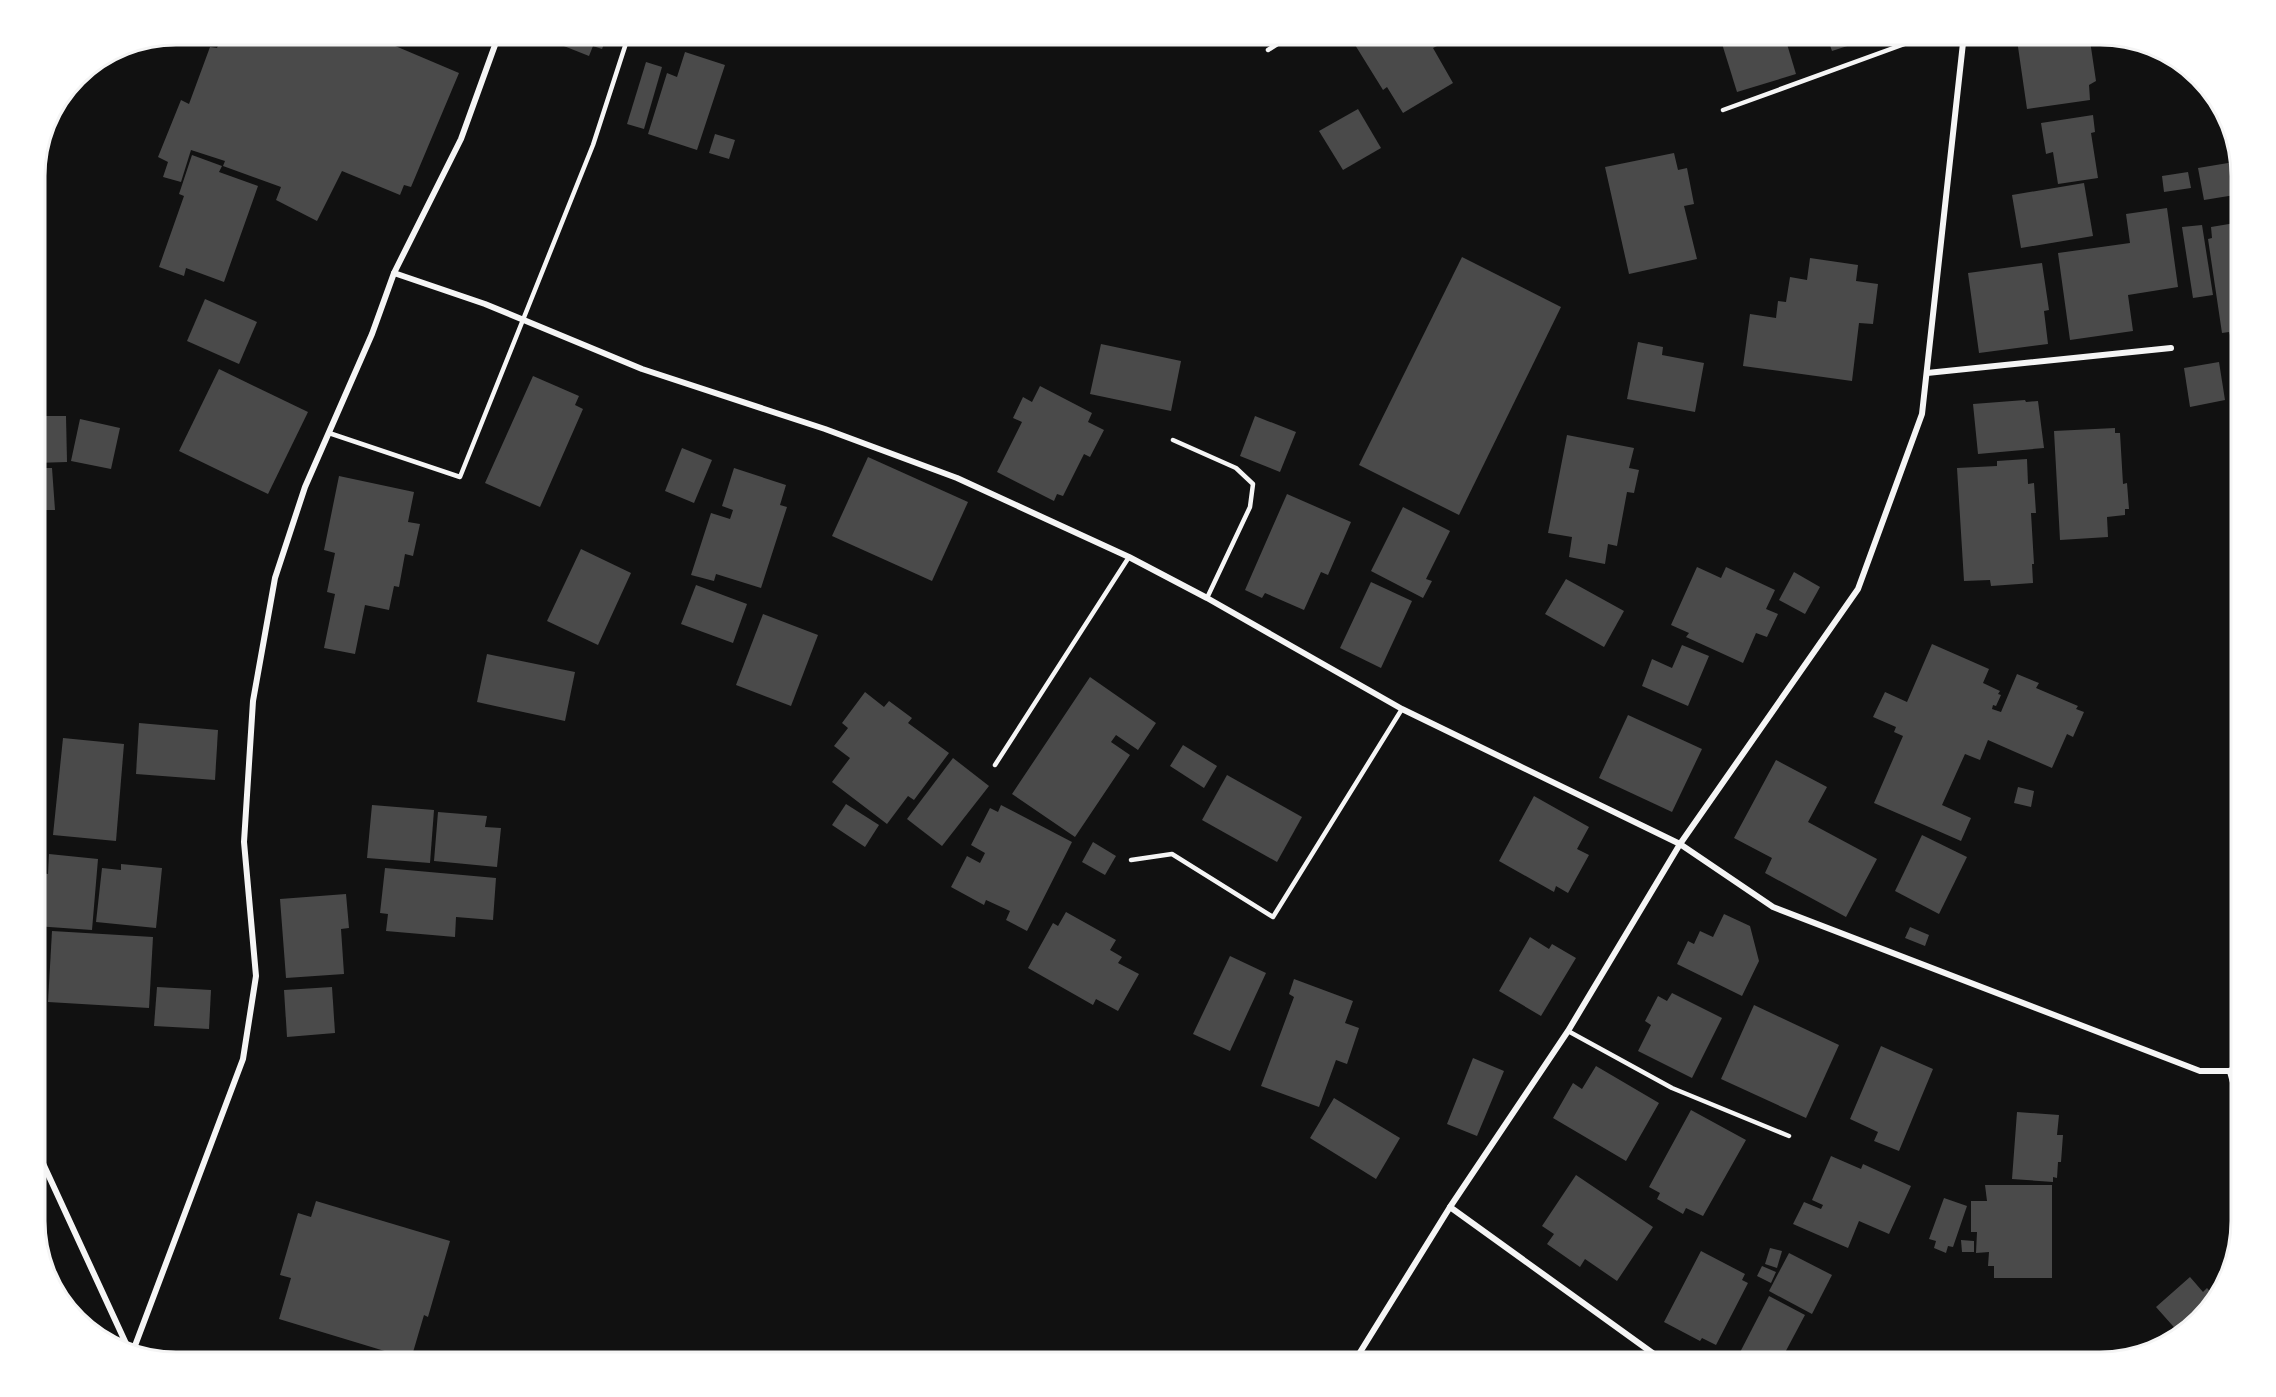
<svg xmlns="http://www.w3.org/2000/svg" width="2276" height="1397" font-family="Overpass,sans-serif">
<style>
.building{fill:#4a4a4a}
.lines{fill:none;stroke-linecap:round;stroke-linejoin:round}
.service{stroke:#f5f5f5;stroke-width:4.5}
.minor{stroke:#f5f5f5;stroke-width:6}
.rim{fill:none;stroke:#f5f5f5;stroke-width:3}
</style>
<rect width="100%" height="100%" fill="#111"/>
<g class="building">
<polygon points="223,34 367,34 459,73 411,187 404,185 400,195 342,171 317,221 276,200 281,187 223,166 225,161 191,150 181,182 163,177 168,162 158,157 181,100 189,104 210,47 217,48"/>
<polygon points="608,34 602,49 593,46 589,56 536,35"/>
<polygon points="824,34 895,34 894,43 855,37 854,44 824,39"/>
<polygon points="1361,34 1438,34 1443,43 1433,48 1453,83 1403,113 1387,87 1383,90 1352,40"/>
<polygon points="1719,34 1784,34 1796,74 1737,92"/>
<polygon points="1826,34 1881,34 1881,35 1832,51"/>
<polygon points="2010,34 2089,34 2096,81 2089,85 2090,100 2027,109 2017,40 2011,41"/>
<polygon points="685,52 725,65 697,150 648,134 667,73 677,77"/>
<polygon points="646,62 662,67 644,129 627,124"/>
<polygon points="1358,109 1381,148 1343,170 1319,131"/>
<polygon points="2093,115 2095,132 2091,133 2098,178 2058,184 2053,152 2046,154 2041,123"/>
<polygon points="715,134 735,140 729,159 709,153"/>
<polygon points="1674,153 1678,170 1687,168 1694,204 1684,206 1697,259 1629,274 1605,167"/>
<polygon points="192,155 222,166 219,172 258,186 224,282 186,268 184,276 159,267 184,196 179,194"/>
<polygon points="2240,161 2241,194 2204,200 2198,168"/>
<polygon points="2188,172 2191,188 2164,192 2162,176"/>
<polygon points="2084,183 2093,236 2021,248 2012,195"/>
<polygon points="2167,208 2178,287 2128,295 2133,331 2070,340 2058,253 2130,243 2126,214"/>
<polygon points="2241,222 2241,333 2230,335 2229,332 2222,333 2208,239 2212,238 2211,227"/>
<polygon points="2202,225 2213,295 2193,298 2182,227"/>
<polygon points="1462,257 1561,307 1459,515 1359,465"/>
<polygon points="1810,258 1858,265 1856,281 1878,284 1873,324 1859,323 1852,381 1743,366 1750,314 1776,318 1778,301 1786,302 1790,277 1807,280"/>
<polygon points="2042,263 2049,310 2044,311 2048,344 1979,353 1968,273"/>
<polygon points="205,299 257,322 239,364 187,341"/>
<polygon points="1638,342 1663,347 1662,355 1704,363 1695,412 1627,399"/>
<polygon points="1101,344 1181,361 1171,411 1090,394"/>
<polygon points="2219,362 2225,400 2190,407 2184,368"/>
<polygon points="219,369 308,412 268,494 179,451"/>
<polygon points="533,376 579,396 575,405 583,409 540,507 485,483"/>
<polygon points="1040,386 1092,413 1088,422 1104,430 1090,457 1084,454 1063,496 1057,494 1054,501 997,472 1022,422 1013,418 1023,397 1032,402"/>
<polygon points="2025,400 2026,402 2038,401 2044,448 1978,454 1973,404"/>
<polygon points="35,416 66,416 67,462 35,463"/>
<polygon points="1255,416 1296,432 1280,472 1240,456"/>
<polygon points="80,419 120,428 111,469 71,461"/>
<polygon points="2115,428 2115,433 2120,433 2123,484 2127,483 2129,509 2125,509 2125,515 2107,517 2108,537 2060,540 2054,431"/>
<polygon points="1567,435 1634,448 1629,468 1639,470 1634,493 1627,492 1617,546 1608,544 1605,564 1569,557 1572,537 1548,533"/>
<polygon points="682,448 712,460 694,503 665,491"/>
<polygon points="868,457 968,502 932,581 832,536"/>
<polygon points="2027,459 2028,484 2034,483 2036,513 2031,513 2034,564 2032,564 2033,583 1991,586 1990,580 1964,581 1957,468 1997,466 1997,461"/>
<polygon points="35,468 52,468 55,510 43,510 44,543 35,543"/>
<polygon points="734,468 786,485 780,505 787,507 761,588 716,574 714,581 691,575 711,513 730,519 733,510 722,506"/>
<polygon points="339,476 414,492 408,522 420,524 413,556 405,554 399,587 394,586 389,610 365,605 355,654 324,648 335,594 327,592 335,553 324,550"/>
<polygon points="1287,494 1351,522 1328,575 1321,572 1304,610 1265,593 1262,598 1245,590"/>
<polygon points="1403,507 1450,531 1426,579 1432,581 1423,598 1371,571"/>
<polygon points="35,546 37,546 39,581 35,581"/>
<polygon points="581,549 631,573 598,645 547,621"/>
<polygon points="1697,567 1721,578 1726,567 1775,590 1766,609 1778,614 1767,637 1756,633 1743,663 1686,637 1689,633 1671,625"/>
<polygon points="1794,572 1820,587 1805,614 1779,600"/>
<polygon points="1566,579 1624,611 1604,647 1545,614"/>
<polygon points="1371,582 1412,601 1381,668 1340,648"/>
<polygon points="696,585 747,604 733,643 681,624"/>
<polygon points="763,614 818,635 791,706 736,685"/>
<polygon points="1932,644 1989,669 1983,683 2000,691 1998,694 2001,695 1996,706 1993,705 1992,709 2001,712 2017,674 2039,683 2036,688 2078,706 2076,709 2084,712 2073,737 2067,734 2052,768 1988,740 1980,760 1965,754 1942,805 1971,818 1961,841 1874,803 1903,736 1894,732 1896,727 1873,717 1885,692 1907,702"/>
<polygon points="1682,645 1709,656 1688,706 1642,686 1652,659 1672,668"/>
<polygon points="487,654 575,672 565,721 477,702"/>
<polygon points="1090,677 1156,723 1138,750 1116,735 1111,742 1130,755 1075,837 1012,794"/>
<polygon points="865,692 884,707 889,701 912,718 908,723 949,753 914,800 908,796 887,824 832,782 850,758 834,746 848,728 842,723"/>
<polygon points="1628,715 1702,749 1672,812 1599,778"/>
<polygon points="139,723 218,730 215,780 136,774"/>
<polygon points="63,738 124,744 116,841 53,835"/>
<polygon points="1183,745 1217,766 1204,788 1170,766"/>
<polygon points="953,758 989,786 942,846 907,819"/>
<polygon points="1776,760 1827,787 1808,822 1877,859 1846,917 1765,873 1772,858 1734,838"/>
<polygon points="1227,775 1302,817 1277,862 1202,820"/>
<polygon points="2018,787 2034,791 2031,807 2014,803"/>
<polygon points="1534,796 1589,827 1577,849 1589,855 1568,893 1556,886 1554,892 1499,861"/>
<polygon points="846,804 879,825 865,847 832,825"/>
<polygon points="372,805 434,810 430,863 367,858"/>
<polygon points="1001,805 1072,842 1027,931 1006,920 1010,911 986,900 984,905 951,887 967,856 980,863 985,853 971,845 990,808 998,812"/>
<polygon points="438,812 487,816 485,827 501,828 497,867 434,861"/>
<polygon points="1922,835 1967,857 1939,914 1895,891"/>
<polygon points="1093,842 1116,856 1105,875 1082,862"/>
<polygon points="49,854 98,859 92,930 35,926 35,872 48,874"/>
<polygon points="121,864 162,868 156,928 96,922 102,868 121,870"/>
<polygon points="385,868 496,878 493,920 456,917 455,937 386,931 388,914 380,913"/>
<polygon points="346,894 349,928 341,929 344,974 286,978 280,899"/>
<polygon points="1066,912 1116,940 1110,950 1122,957 1118,963 1139,974 1118,1011 1096,999 1093,1005 1028,968 1053,923 1058,926"/>
<polygon points="1724,914 1750,926 1759,961 1742,996 1677,964 1688,941 1694,944 1700,931 1713,937"/>
<polygon points="1910,927 1929,935 1925,946 1905,938"/>
<polygon points="52,931 153,937 149,1008 48,1002"/>
<polygon points="1530,937 1549,949 1552,944 1576,958 1541,1016 1499,991"/>
<polygon points="1230,956 1266,973 1230,1051 1193,1034"/>
<polygon points="1294,979 1353,1001 1345,1023 1359,1028 1347,1064 1336,1060 1319,1107 1261,1086 1294,997 1289,994"/>
<polygon points="157,987 211,990 209,1029 154,1026"/>
<polygon points="332,987 335,1033 287,1037 284,990"/>
<polygon points="1672,993 1722,1018 1692,1078 1638,1051 1651,1025 1645,1021 1658,996 1667,1001"/>
<polygon points="1754,1005 1839,1045 1806,1118 1721,1079"/>
<polygon points="1881,1046 1933,1069 1899,1151 1874,1141 1878,1132 1850,1119"/>
<polygon points="1473,1058 1504,1071 1477,1136 1447,1124"/>
<polygon points="1596,1066 1659,1103 1626,1161 1553,1118 1573,1083 1582,1089"/>
<polygon points="1334,1098 1400,1138 1376,1179 1310,1138"/>
<polygon points="1691,1110 1746,1140 1703,1216 1686,1208 1683,1214 1657,1199 1660,1193 1649,1187"/>
<polygon points="2017,1112 2059,1115 2057,1135 2063,1135 2061,1162 2058,1162 2057,1178 2053,1177 2053,1182 2012,1179"/>
<polygon points="1831,1156 1861,1169 1863,1164 1911,1186 1889,1234 1859,1221 1848,1248 1793,1224 1804,1202 1821,1209 1823,1205 1812,1200"/>
<polygon points="1576,1175 1653,1227 1617,1281 1585,1259 1580,1267 1547,1244 1554,1234 1542,1226"/>
<polygon points="1985,1185 2052,1185 2052,1278 1994,1278 1994,1266 1988,1266 1989,1252 1976,1253 1977,1232 1971,1232 1971,1201 1987,1201"/>
<polygon points="1944,1198 1967,1206 1953,1247 1948,1246 1946,1253 1934,1248 1936,1241 1929,1239"/>
<polygon points="316,1201 450,1241 428,1317 424,1315 411,1359 279,1319 291,1278 280,1275 298,1213 311,1217"/>
<polygon points="1961,1240 1974,1241 1974,1252 1962,1252"/>
<polygon points="1770,1248 1782,1251 1777,1268 1765,1264"/>
<polygon points="1701,1251 1745,1274 1742,1280 1748,1283 1716,1345 1702,1338 1700,1341 1664,1322"/>
<polygon points="1789,1253 1832,1275 1812,1314 1769,1291"/>
<polygon points="1762,1266 1776,1272 1771,1283 1757,1276"/>
<polygon points="2190,1277 2203,1292 2207,1288 2216,1298 2180,1334 2156,1307"/>
<polygon points="1769,1296 1805,1315 1780,1362 1735,1362"/>
<polygon points="2175,1336 2176,1338 2171,1344 2162,1346"/>
</g>
<g class="lines">
<g class="service">
<polyline points="1268,50 1293,34"/>
<polyline points="1723,110 1932,34"/>
<polyline points="329,433 460,477 593,145 629,34"/>
<polyline points="1173,440 1236,468 1253,484 1250,507 1207,598"/>
<polyline points="995,765 1129,557"/>
<polyline points="1131,860 1172,854 1273,917 1402,709"/>
<polyline points="1568,1031 1672,1088 1789,1136"/>
<polyline points="2229,1071 2241,1114"/>
</g>
<g class="minor">
<polyline points="394,273 485,304 642,369 825,429 957,478 1129,557 1207,598 1402,709 1680,844 1773,907 2200,1071 2229,1071 2241,1066"/>
<polyline points="1927,373 2171,348"/>
<polyline points="35,1146 129,1350"/>
<polyline points="1450,1207 1665,1362"/>
<polyline points="133,1351 243,1059 256,976 244,842 253,701 275,578 305,487 372,334 394,273 461,139 499,34"/>
<polyline points="1354,1362 1450,1207 1568,1031 1680,844 1858,589 1922,414 1964,34"/>
</g>
</g>
<path d="M0 0H2276V1397H0ZM176 45H2100A131 131 0 0 1 2231 176V1221A131 131 0 0 1 2100 1352H176A131 131 0 0 1 45 1221V176A131 131 0 0 1 176 45Z" fill="#fff" fill-rule="evenodd"/>
<path class="rim" d="M176 45H2100A131 131 0 0 1 2231 176V1221A131 131 0 0 1 2100 1352H176A131 131 0 0 1 45 1221V176A131 131 0 0 1 176 45Z"/>
</svg>
